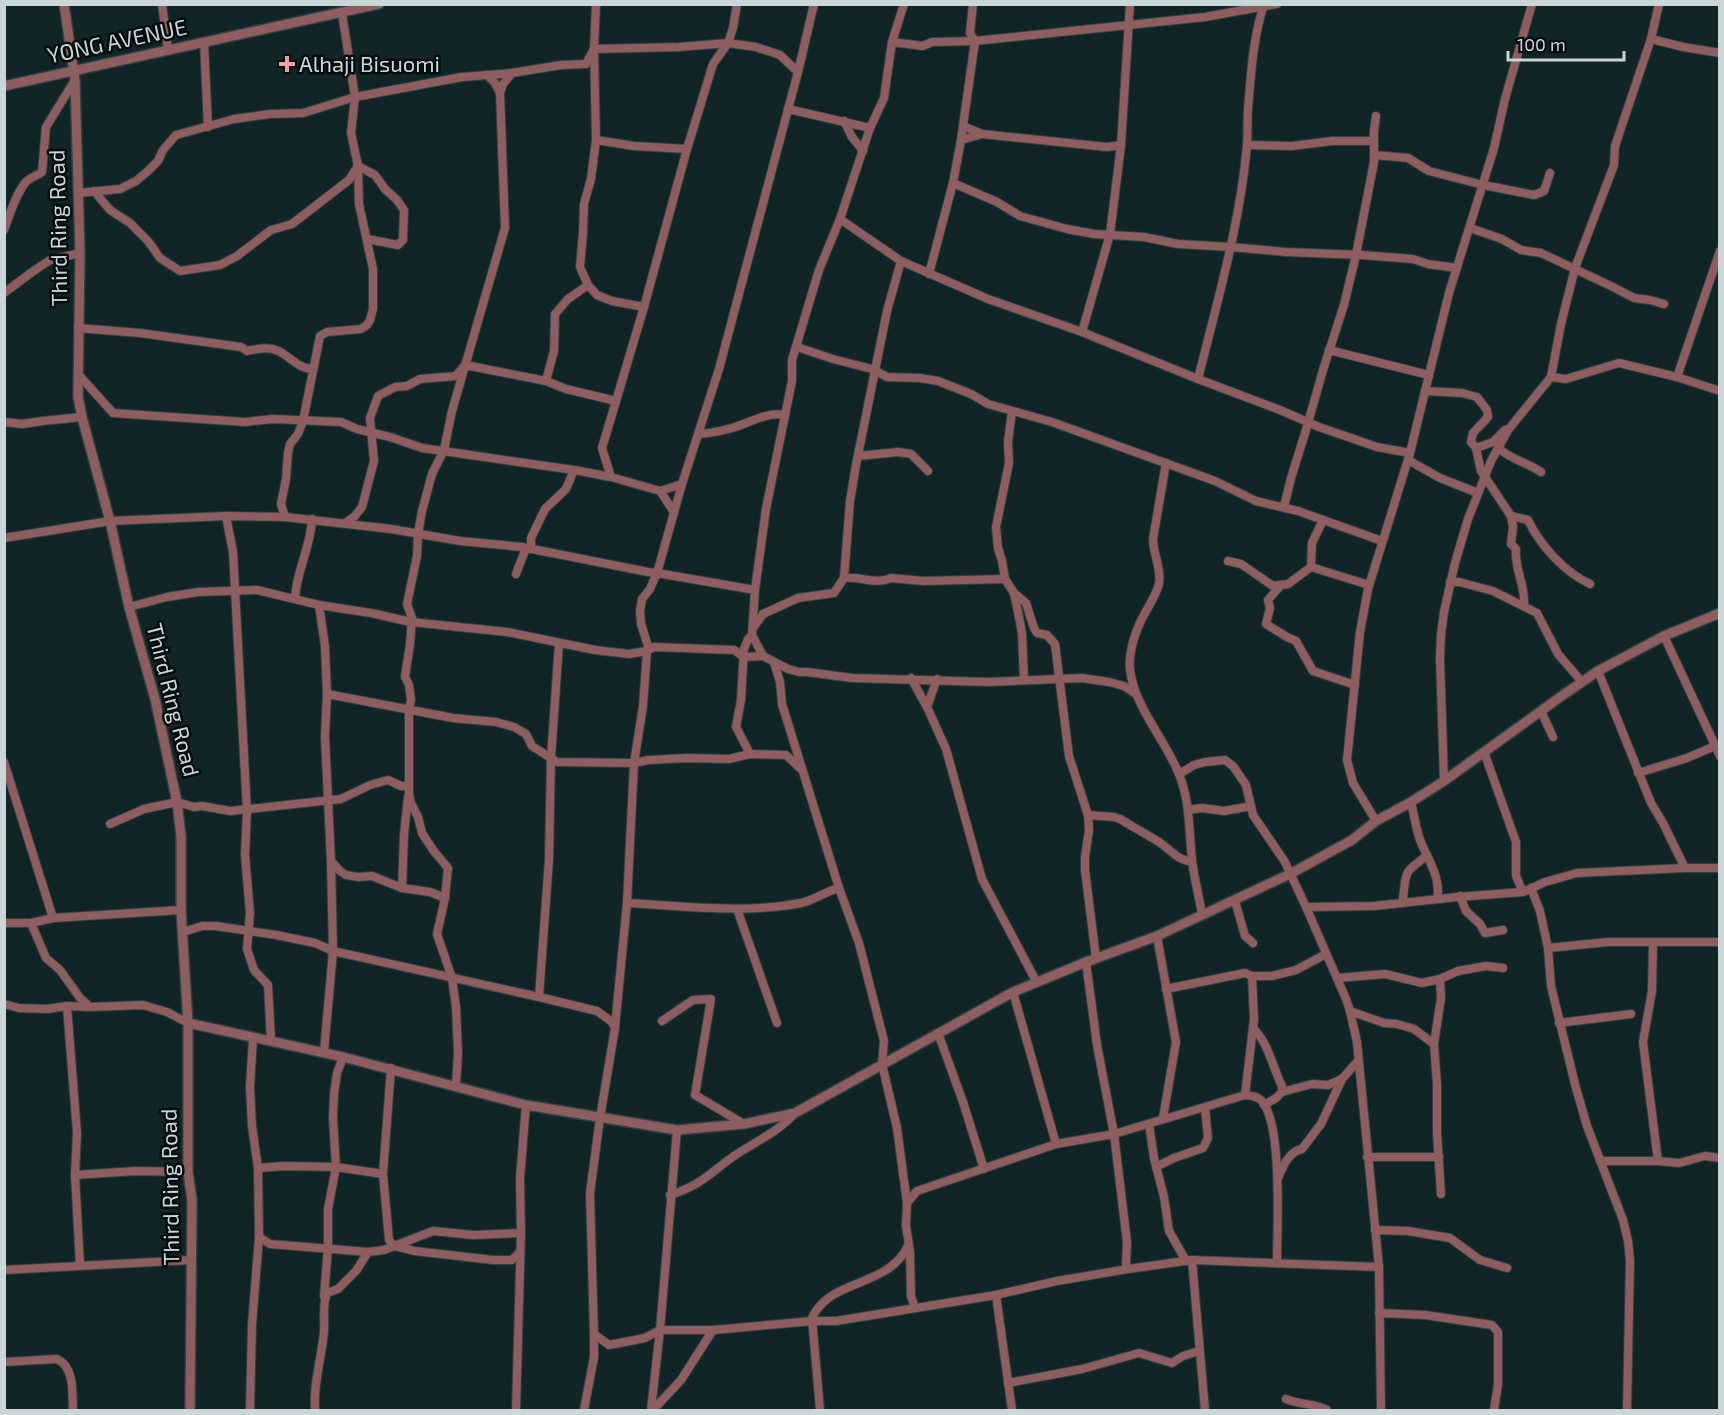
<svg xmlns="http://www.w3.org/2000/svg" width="1724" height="1415" font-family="'Exo 2',sans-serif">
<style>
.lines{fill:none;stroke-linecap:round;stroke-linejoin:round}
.minor-casing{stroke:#2f4142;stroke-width:10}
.tertiary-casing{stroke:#2f4142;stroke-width:12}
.minor{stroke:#8d5d60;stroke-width:8}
.tertiary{stroke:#8d5d60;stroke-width:9}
.poi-dot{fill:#f49aa1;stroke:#050c0d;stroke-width:2}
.labels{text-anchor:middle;stroke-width:5;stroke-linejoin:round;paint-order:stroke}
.street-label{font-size:22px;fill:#cad6d7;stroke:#050c0d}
.poi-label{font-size:22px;fill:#cad6d7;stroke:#050c0d;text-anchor:start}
</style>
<rect width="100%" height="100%" fill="#112526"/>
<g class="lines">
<g class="minor-casing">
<g id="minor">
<polyline points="162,4 168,50"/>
<polyline points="596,4 594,49 596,140 591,179 584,204 583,233 580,267 588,285 597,295 612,301 644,307"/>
<polyline points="904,4 892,42 884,98 870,128 840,219 819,270 792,360 792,381 766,509 755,590 752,635 763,656 788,669 799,672 807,672 852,678 989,682 1082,678 1109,682 1124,686 1136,694"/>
<polyline points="1659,4 1651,39 1683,47 1720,53"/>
<polyline points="204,42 208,127"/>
<polyline points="892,42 923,46 932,42 975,41 1205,17 1277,4"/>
<polyline points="500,93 503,84 512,73"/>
<polyline points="788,109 870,128"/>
<polyline points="844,121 852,137 863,151"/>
<polyline points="963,126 982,134 1107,147 1121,145"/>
<polyline points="596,140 634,146 687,149"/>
<polyline points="961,140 982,134"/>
<polyline points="1247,145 1292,146 1332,141 1374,141"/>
<polyline points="1374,155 1408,158 1429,171 1483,185 1534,195 1544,191 1550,173"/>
<polyline points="953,183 997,202 1020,216 1067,229 1094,234 1144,237 1178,244 1231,247 1286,252 1362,255 1413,259 1428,264 1457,268"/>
<polyline points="94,191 110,210 130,223 148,241 160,258 180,271 220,265 237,256 271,230 292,224 349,180 358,166 375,175 385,189 397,200 404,210 403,240 398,245 367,239"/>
<polyline points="79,193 120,189 136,181 148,171 158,161 163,150 176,135 234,119 270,114 303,113 355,97 462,77 512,73 561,65 586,64 594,49 679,47 728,43 756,47 780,55 798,72"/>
<polyline points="840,219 901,261 988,299 1082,332 1198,379 1280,410 1319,427 1377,447 1410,453"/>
<polyline points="1470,228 1502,239 1521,250 1541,253 1613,287 1634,298 1650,300 1664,304"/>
<path d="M4,230C10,214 15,196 25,183C29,178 37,176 42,172L46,127L75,80"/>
<polyline points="1720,251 1677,377 1720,391"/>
<path d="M901,261L887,311L856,465L850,501L844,578C859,576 877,585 891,578L923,581L1005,579"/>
<polyline points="929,274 953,183 961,140 975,41 970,33 973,4"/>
<polyline points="4,293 32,272 50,260 80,253"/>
<path d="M78,328L140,333L241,347L247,351C257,349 268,346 278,351C290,356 298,369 313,369"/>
<polyline points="1082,332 1110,234 1121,145 1130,4"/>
<polyline points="797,347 833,359 872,369 887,377 920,378 938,381 971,394 988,404 1052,422 1215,481 1256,501 1298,511 1382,541"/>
<polyline points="1329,350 1429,375"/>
<polyline points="78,374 113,413 245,422 273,419 341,422 357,429 390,437 422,448 574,470 611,477 660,491 682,484"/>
<polyline points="1551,377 1566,379 1619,363 1677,377"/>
<path d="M1198,379C1217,302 1240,225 1247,145C1248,133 1247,121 1248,109C1251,73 1253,38 1264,4"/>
<polyline points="546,381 554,351 555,314 568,299 588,285"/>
<path d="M1425,391L1462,393L1477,397L1487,410L1488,417L1473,433L1471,442L1476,448L1481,471L1511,516L1513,527L1511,544L1516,549C1514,569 1526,586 1524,606"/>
<polyline points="1012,411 1008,442 1009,463 996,527 998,548 1002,561 1005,579 1014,593 1018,612 1022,633 1024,680"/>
<polyline points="4,422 22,424 43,421 82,417"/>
<path d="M699,434C708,433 718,432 728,429C747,425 765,411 785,415"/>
<polyline points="1476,448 1493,442 1505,430"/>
<path d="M1498,448C1512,460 1526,462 1541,472"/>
<polyline points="858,456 898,452 911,454 928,471"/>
<polyline points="1408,460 1440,478 1478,493"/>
<path d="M1166,463L1153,539C1153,554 1162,570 1159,584C1156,595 1150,604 1145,613C1136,629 1128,652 1130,670C1135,708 1165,739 1179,774C1190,801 1189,831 1192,860C1194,878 1199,896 1202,914"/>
<polyline points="611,477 602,448 644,307 687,149 713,64 728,43 733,28 737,4"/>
<polyline points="660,491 674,512"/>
<polyline points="1284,507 1291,478 1306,430 1323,370 1344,305 1356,255 1374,162 1374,131 1376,116"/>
<polyline points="226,516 233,552 247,811 245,855 250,913 247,949 254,970 268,985 271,1041"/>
<path d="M1511,516L1528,520C1540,545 1564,572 1590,584"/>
<polyline points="285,517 281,504 286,479 288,453 290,444 298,434 303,421 320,336 327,332 361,329 367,325 370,320 373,309 373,269 359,204 358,166 351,133 355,97 342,13"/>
<polyline points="1323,520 1312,543 1311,567 1369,585"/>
<polyline points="345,523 355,516 362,507 374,461 370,418 378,396 395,387 407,386 420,379 456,376 465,365 546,381 566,389 616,401"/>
<polyline points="4,538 110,521 226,516 285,517 391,529 460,541 522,547 648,572 657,573 755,590"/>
<polyline points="531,549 531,538 545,509 566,489 574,470"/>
<polyline points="1228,561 1241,564 1273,586 1288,584 1311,567"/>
<polyline points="516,574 526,548"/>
<polyline points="1450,582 1459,582 1493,591 1537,613 1558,654 1582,682"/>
<polyline points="1281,585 1268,600 1270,608 1266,624 1287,637 1296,641 1313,671 1355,685"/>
<polyline points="1014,593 1026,603 1034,628 1037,633 1047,635 1055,644 1069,756 1088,815 1089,830 1085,857 1085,870 1096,958"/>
<path d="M295,599C296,571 311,547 312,519"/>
<polyline points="319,605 325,646 327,694 325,737 331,861 333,951 324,1052"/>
<polyline points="129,607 167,597 198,592 257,590 319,605 371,613 411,622 507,632 595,650 629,654 647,651 654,647 734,650 744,657 763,656"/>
<polyline points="753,628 763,614 798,598 834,593 844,578"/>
<polyline points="1664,636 1720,756"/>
<polyline points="774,662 780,682 782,704 839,888 859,943 884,1041 882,1064 897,1128 907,1203 906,1226 910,1252 911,1296 915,1308"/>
<polyline points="1598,671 1651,803 1663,823 1685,868"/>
<polyline points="911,678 927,707 946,749 982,879 1036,981"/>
<polyline points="327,694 453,718 496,722 514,727 526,734 532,746 557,762 634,763 648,760 688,758 729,759 750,754 786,755 801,769"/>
<polyline points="927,707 937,679"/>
<polyline points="1541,711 1553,737"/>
<polyline points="1484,752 1516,842 1516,876 1523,892"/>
<polyline points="750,754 736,727 741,700 744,649 748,639 752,635"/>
<polyline points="4,762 53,918"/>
<polyline points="1638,773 1687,758 1715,746"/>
<polyline points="1179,774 1194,765 1205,762 1225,760 1233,766 1246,785 1253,815 1285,862 1306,907 1346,999 1350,1011 1357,1042 1379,1267 1381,1410"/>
<polyline points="1444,781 1440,658 1441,634 1444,612 1455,563 1468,519 1491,461 1508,430 1551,377 1561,324 1575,268 1614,165 1615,146 1651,39"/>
<path d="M1411,802C1414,815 1416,828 1420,840C1427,858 1442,879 1437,899"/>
<polyline points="1188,810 1202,808 1224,811 1251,806"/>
<path d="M1088,815L1114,817L1120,819C1133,827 1146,834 1159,842C1171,850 1177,860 1192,862"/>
<polyline points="1376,821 1353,783 1347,760 1360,632 1368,589 1410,453 1449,293 1494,148 1505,99 1532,4"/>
<polyline points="110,824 144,809 177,802 194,807 202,806 230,811 341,799 370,785 388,780 401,786 409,786"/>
<polyline points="331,861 340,871 346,875 358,877 372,876 402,888 430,892 445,898"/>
<polyline points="402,888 404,835 408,797"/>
<polyline points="1531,888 1540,911 1548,948 1551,986 1576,1088 1587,1126 1623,1220 1628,1241 1630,1260 1627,1410"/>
<polyline points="1460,896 1466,911 1480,924 1485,933 1503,930"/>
<polyline points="1235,901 1245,936 1253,943"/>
<path d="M627,903C684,906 744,914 801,903C815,900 826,891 839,888"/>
<path d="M1402,903C1405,893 1403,881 1408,872C1412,866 1421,861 1427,855"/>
<polyline points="1306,907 1374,906 1457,897 1523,892 1545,882 1577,873 1685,868 1720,868"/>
<polyline points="737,909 777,1023"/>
<polyline points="4,923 31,923 53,918 181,910"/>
<polyline points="31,923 46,958 60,970 80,998 90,1007 143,1005 167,1012 188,1023"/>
<polyline points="183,932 202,926 216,926 276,935 315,943 333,951 539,997 597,1011 612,1022 615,1028 600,1118 590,1193 594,1334 609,1345 645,1338 660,1330 713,1330 813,1321 836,1321 996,1295 1057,1281 1128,1269 1192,1260 1379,1267"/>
<polyline points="1157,936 1176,1042 1163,1118"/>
<polyline points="1653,943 1652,991 1643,1042 1658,1161"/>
<polyline points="1548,948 1608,942 1720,942"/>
<polyline points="1086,962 1097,1045 1114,1134 1127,1242 1126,1266 1128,1269"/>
<polyline points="1252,976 1272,976 1296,970 1326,954"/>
<polyline points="1337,978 1385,974 1422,983 1440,979 1458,971 1486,966 1503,968"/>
<polyline points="1440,979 1441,998 1434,1044 1437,1085 1437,1133 1441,1194"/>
<polyline points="1166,989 1245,973 1252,976 1254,1019 1245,1095"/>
<polyline points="1013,992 1056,1144"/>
<polyline points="539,997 549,859 551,758 559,643"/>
<polyline points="4,1004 19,1008 47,1009 67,1006 90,1007"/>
<polyline points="67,1006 77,1133 75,1175 80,1265"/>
<polyline points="1350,1011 1384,1023 1397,1024 1414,1029 1434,1044"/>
<polyline points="662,1021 693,1000 711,999 695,1095 744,1124"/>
<polyline points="1559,1023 1631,1014"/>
<polyline points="615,1027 627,903 634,763 643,706 647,651 648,646 641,624 640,611 642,599 650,589 657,573 682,484 719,369 798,72 814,4"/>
<path d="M1253,1028C1269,1044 1272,1066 1282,1086V1092"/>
<polyline points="938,1033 963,1102 984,1169"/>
<polyline points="456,1086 458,1053 456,1007 452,978 437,934 445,898 448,868 433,850 422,833 418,817 411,803 409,794 409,709 411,700 409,685 405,677 410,644 412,618 407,604 417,556 418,534 422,511 432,474 444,450 452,411 505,228 500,93 495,83 487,75"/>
<polyline points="1264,1105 1276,1098 1282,1092 1312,1084 1328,1085 1342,1079 1358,1061"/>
<polyline points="1149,1124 1154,1158 1164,1197 1169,1231 1186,1261"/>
<polyline points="1367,1157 1439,1157"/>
<polyline points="1600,1161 1658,1161 1679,1163 1705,1156 1720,1158"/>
<polyline points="1156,1167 1174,1158 1203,1148 1208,1138 1205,1108"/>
<polyline points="258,1168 284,1166 336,1167 383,1174 391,1068"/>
<polyline points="383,1174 389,1240 394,1246 415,1251 493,1260 512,1260 520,1252"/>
<polyline points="75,1175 136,1171 188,1172"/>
<path d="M1278,1178C1283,1167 1288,1152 1302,1149L1321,1124L1342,1079"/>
<path d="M670,1195C700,1186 710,1173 734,1156C755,1142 778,1132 795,1113"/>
<path d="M907,1203L917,1191L1056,1144L1114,1134L1245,1095C1252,1096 1257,1096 1262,1101C1283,1126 1277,1229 1277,1263"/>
<polyline points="1375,1230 1408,1231 1450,1238 1480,1260 1507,1268"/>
<polyline points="259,1237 270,1244 368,1252"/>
<polyline points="1192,1260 1205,1410"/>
<polyline points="4,1270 191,1260"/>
<polyline points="996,1295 1012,1410"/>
<polyline points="324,1296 328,1248 328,1209 336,1167 333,1118 334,1094 337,1073 343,1057"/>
<polyline points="1379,1313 1425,1315 1492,1325 1498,1332 1498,1384 1494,1410"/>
<path d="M4,1362L57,1359C75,1367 72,1393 73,1410"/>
<polyline points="1008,1383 1082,1369 1139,1353 1172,1363 1183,1356 1199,1351"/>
<path d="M1286,1399C1300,1405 1314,1403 1327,1410"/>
<polyline points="250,1410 252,1325 259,1237 258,1168 252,1126 250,1087 253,1038"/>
<path d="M315,1410C313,1383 322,1357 324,1331C325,1318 322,1305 327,1293L338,1289L356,1271L368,1252L384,1250L433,1231L473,1235L521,1233"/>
<polyline points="516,1410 521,1233 520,1178 526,1105"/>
<polyline points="584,1410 594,1357 594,1334"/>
<polyline points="651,1410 660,1330 677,1130"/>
<polyline points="653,1410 681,1380 713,1330"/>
<path d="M820,1410L812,1318C830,1278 888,1288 908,1246"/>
</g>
</g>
<g class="tertiary-casing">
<g id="tertiary">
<polyline points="64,4 75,80 80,253 78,397 82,417 110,521 129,607 155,699 177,802 181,836 181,910 188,1023 188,1172 192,1200 190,1410"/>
<polyline points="4,86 379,4"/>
<polyline points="188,1023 343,1057 526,1105 677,1130 744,1124 795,1113 1013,992 1086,962 1157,936 1290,874 1352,840 1376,821 1411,802 1444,781 1563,695 1598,671 1664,636 1720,613"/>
</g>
</g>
<use href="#minor" class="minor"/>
<use href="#tertiary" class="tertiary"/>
</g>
<path class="poi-dot" d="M284 55h6v6h6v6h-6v6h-6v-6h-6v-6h6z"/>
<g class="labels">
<g class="street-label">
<text transform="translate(117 41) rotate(-12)" y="8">YONG AVENUE</text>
<text transform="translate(58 228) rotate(-91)" y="8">Third Ring Road</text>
<text transform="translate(173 700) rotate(76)" y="8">Third Ring Road</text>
<text transform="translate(170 1187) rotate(-91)" y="8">Third Ring Road</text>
</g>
<g class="poi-label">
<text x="299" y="72">Alhaji Bisuomi</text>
</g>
</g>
<rect width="1724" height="1415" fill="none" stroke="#cad6d7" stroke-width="12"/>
<path d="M1508 51v9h116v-9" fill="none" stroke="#cad6d7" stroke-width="3"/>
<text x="1517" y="51" font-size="18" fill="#cad6d7" stroke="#050c0d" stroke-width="4.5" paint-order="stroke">100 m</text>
</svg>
